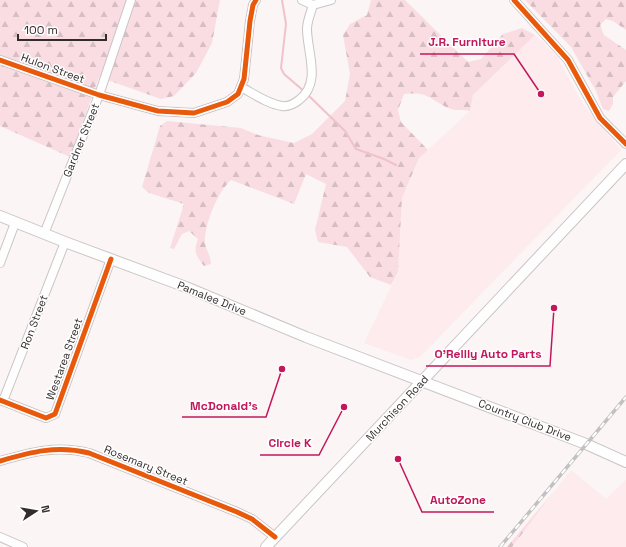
<svg xmlns="http://www.w3.org/2000/svg" width="626" height="547" font-family="'Space Grotesk',sans-serif">
<style>
.built{fill:#fdebed}
.forest{fill:url(#forest-firs)}
.lines{fill:none;stroke-linecap:round;stroke-linejoin:round}
.stream{stroke:#f0c2c9;stroke-width:2}
.minor-casing{stroke:#cac4c5;stroke-width:10}
.major-casing{stroke:#cac4c5;stroke-width:12}
.minor{stroke:#fefefe;stroke-width:8}
.major{stroke:#fefefe;stroke-width:10}
.rail-casing{stroke:#c2c0c0;stroke-width:3.5}
.rail{stroke:#fff;stroke-width:2;stroke-dasharray:6;stroke-linecap:butt}
.cycleway-casing{stroke:#fff;stroke-width:8}
.cycleway{stroke:#e8590c;stroke-width:5}
.labels{text-anchor:middle;stroke-width:3;stroke-linejoin:round;paint-order:stroke}
.street-label{font-size:11px;fill:#332c2d;stroke:#fff}
.leader{fill:none;stroke:#c2185b;stroke-width:1.5}
.callout-dot{fill:#c2185b;stroke:#fff;stroke-width:1.5}
.callout-label{font-size:12px;text-anchor:middle;font-weight:bold;fill:#c2185b;stroke:#fff;stroke-width:3;stroke-linejoin:round;paint-order:stroke}
</style>
<defs>
<pattern id="forest-firs" width="22" height="20" patternUnits="userSpaceOnUse"><rect width="22" height="20" fill="#fadde2"/><path d="M5 1l3.5 6h-7zM16 11l3.5 6h-7z" fill="#d7bec2"/></pattern>
</defs>
<rect width="100%" height="100%" fill="#fbf5f6"/>
<g class="built">
<polygon points="535,35 556,55 583,104 621,150 420,357 411,360 364,343 398,272 402,198 419,158 470,111 473,95"/>
<polygon points="571,470 606,499 626,480 626,547 512,547"/>
</g>
<g class="forest">
<polygon points="0,0 220,0 212,43 196,73 174,96 161,99 99,77 70,157 0,126"/>
<path d="M371,0H405L468,62L481,59L503,34L522,28L535,35L473,95L470,111C464,109 456,111 451,109C429,100 430,91 404,94L398,110L401,122L428,150L419,158L402,198L398,272L391,285L370,277L347,247L318,242L315,230L326,184L306,174L294,204L231,180C218,191 204,225 205,243C206,250 211,256 211,264L204,266C196,256 193,251 198,239L189,231L182,234L174,249L170,248L184,204L149,193L142,187L160,126L167,121L241,128L258,135L294,143L312,134L345,101L350,74L343,35L350,24L367,15Z"/>
<polygon points="525,0 626,0 626,30 613,21 606,19 600,25 604,35 626,50 626,81 613,97 613,104 609,111 603,109 596,91 571,47"/>
<polygon points="555,490 512,547 507,547"/>
</g>
<g class="lines">
<g class="stream">
<polyline points="282,0 286,24 281,68 284,74 305,92"/>
<polyline points="308,95 345,131 356,149 384,159 396,165"/>
</g>
<g class="minor-casing">
<g id="minor">
<polyline points="302,0 313,5"/>
<polyline points="514,0 568,60 600,118 626,144"/>
<polyline points="313,5 331,0"/>
<polyline points="0,60 99,95 158,111 194,113 227,102 238,94 244,79 250,21 253,5 256,0"/>
<path d="M241,87C254,94 268,104 282,106C289,107 294,104 299,100C322,83 307,52 307,29C307,21 311,12 313,5"/>
<polyline points="44,234 99,95 131,0"/>
<polyline points="0,263 15,223"/>
<polyline points="0,400 46,418 55,414 111,259"/>
<polyline points="3,401 65,242"/>
<path d="M0,461C31,452 57,445 89,453L237,512L252,519L275,537"/>
<polyline points="0,537 23,547"/>
</g>
</g>
<g class="major-casing">
<g id="major">
<polyline points="0,216 65,242 186,287 306,337 586,444 626,462"/>
<polyline points="266,547 626,164"/>
</g>
</g>
<use href="#minor" class="minor"/>
<use href="#major" class="major"/>
<g class="rail-casing">
<polyline id="rail" points="500,547 626,397"/>
</g>
<use href="#rail" class="rail"/>
<g class="cycleway-casing">
<g id="cycleway">
<polyline points="514,0 568,60 600,118 626,144"/>
<polyline points="0,60 99,95 158,111 194,113 227,102 238,94 244,79 250,21 253,5 256,0"/>
<polyline points="0,400 46,418 55,414 111,259"/>
<path d="M0,461C31,452 57,445 89,453L237,512L252,519L275,537"/>
</g>
</g>
<use href="#cycleway" class="cycleway"/>
</g>
<g class="labels">
<g class="street-label">
<text transform="translate(53 68) rotate(20)" y="4">Hulon Street</text>
<text transform="translate(81 140) rotate(-68)" y="4">Gardner Street</text>
<text transform="translate(212 298) rotate(22)" y="4">Pamalee Drive</text>
<text transform="translate(34 322) rotate(-69)" y="4">Ron Street</text>
<text transform="translate(64 359) rotate(-70)" y="4">Westarea Street</text>
<text transform="translate(397 408) rotate(-47)" y="4">Murchison Road</text>
<text transform="translate(525 420) rotate(21)" y="4">Country Club Drive</text>
<text transform="translate(146 465) rotate(22)" y="4">Rosemary Street</text>
</g>
</g>
<path class="leader" d="M541 94L514 54H420M554 308L550 366H426M282 369L266 417H182M344 407L319 455H260M398 459L422 512H494"/>
<g class="callout-dot">
<circle cx="541" cy="94" r="4"/>
<circle cx="554" cy="308" r="4"/>
<circle cx="282" cy="369" r="4"/>
<circle cx="344" cy="407" r="4"/>
<circle cx="398" cy="459" r="4"/>
</g>
<g class="callout-label">
<text x="467" y="46">J.R. Furniture</text>
<text x="488" y="358">O'Reilly Auto Parts</text>
<text x="224" y="410">McDonald's</text>
<text x="290" y="447">Circle K</text>
<text x="458" y="504">AutoZone</text>
</g>
<g transform="translate(36 511) rotate(78)" stroke="#ffffff" stroke-width="3" paint-order="stroke">
<path d="M0-3L7 15L0 10L-7 15Z" fill="#332c2d"/>
<text y="-6" font-size="11" font-weight="bold" text-anchor="middle" fill="#332c2d">N</text>
</g>
<path d="M18 34v6h88v-6" fill="none" stroke="#332c2d" stroke-width="2"/>
<text x="24" y="34" font-size="12" fill="#332c2d" stroke="#ffffff" stroke-width="3" paint-order="stroke">100 m</text>
</svg>
